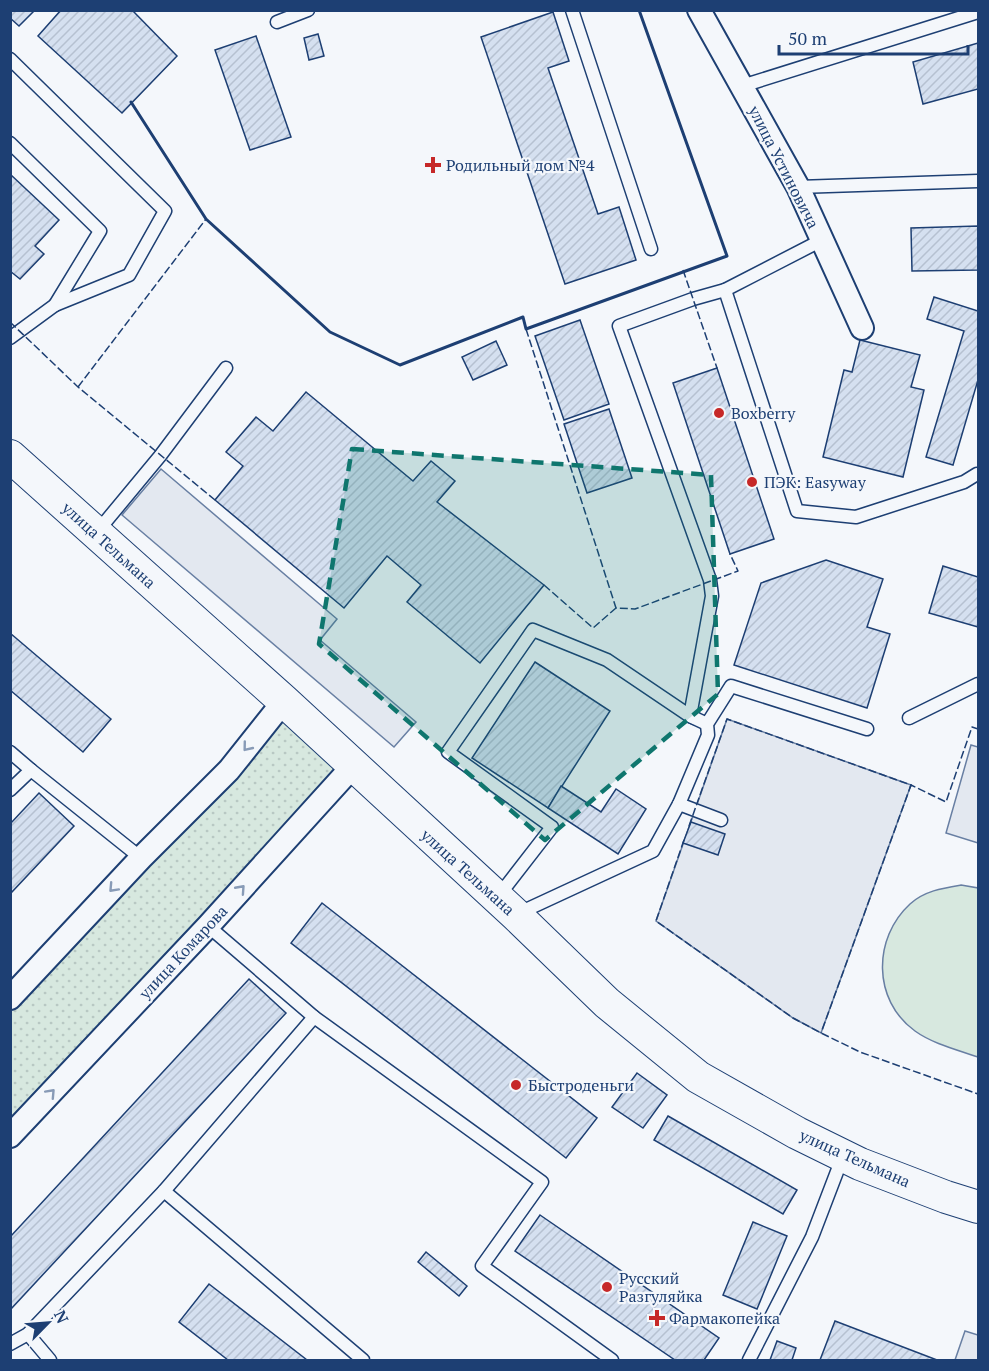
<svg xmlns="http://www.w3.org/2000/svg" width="989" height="1371" font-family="'PT Serif',serif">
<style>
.grass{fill:url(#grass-dots);stroke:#687fa3;stroke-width:1.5}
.garden{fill:#d7e8df;stroke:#687fa3;stroke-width:1.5}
.parking{fill:#e3e8f0;stroke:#687fa3;stroke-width:1.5}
.building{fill:url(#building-hatch);stroke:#1d3f73;stroke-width:1.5}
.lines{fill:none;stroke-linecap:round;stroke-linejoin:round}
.lane-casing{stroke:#1d3f73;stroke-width:15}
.street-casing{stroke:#1d3f73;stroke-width:26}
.secondary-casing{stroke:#1d3f73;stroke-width:34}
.lane{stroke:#f4f7fb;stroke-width:12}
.street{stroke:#f4f7fb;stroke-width:22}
.secondary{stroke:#f4f7fb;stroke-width:32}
.fence{stroke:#1d3f73;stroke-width:1.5;stroke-dasharray:8 3;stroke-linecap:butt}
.wall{stroke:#1d3f73;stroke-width:3}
.oneway{stroke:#889bb7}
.marked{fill:#0f766e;fill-opacity:0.2;stroke:#0f766e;stroke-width:4.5;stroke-dasharray:12 8;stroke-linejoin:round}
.poi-dot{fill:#c62828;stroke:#f4f7fb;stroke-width:2}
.labels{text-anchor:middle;stroke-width:4.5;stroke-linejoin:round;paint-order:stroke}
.poi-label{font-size:16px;fill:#1d3f73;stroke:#f4f7fb;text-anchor:start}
.street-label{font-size:16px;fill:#1d3f73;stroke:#f4f7fb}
</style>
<defs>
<pattern id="grass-dots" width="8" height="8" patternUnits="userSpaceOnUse" patternTransform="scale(1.5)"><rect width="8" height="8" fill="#d7e8df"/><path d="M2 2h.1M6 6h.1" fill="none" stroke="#b8c8c3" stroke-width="1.8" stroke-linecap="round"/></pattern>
<pattern id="building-hatch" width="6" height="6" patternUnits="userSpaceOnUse" patternTransform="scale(1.5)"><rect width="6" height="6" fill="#d5e0f0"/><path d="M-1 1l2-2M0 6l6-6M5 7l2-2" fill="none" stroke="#b6c1d1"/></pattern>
</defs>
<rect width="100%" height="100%" fill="#f4f7fb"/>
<polygon class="grass" points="284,701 353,766 11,1136 10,998"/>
<path class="garden" d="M961,885L978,888V1057C958,1050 933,1044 915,1031C872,1000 873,938 910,904C924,891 943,888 961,885Z"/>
<g class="parking">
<polygon points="161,469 337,619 320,640 416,722 394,747 122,515"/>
<polygon points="727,719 911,785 821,1033 793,1018 656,921"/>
<polygon points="971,745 978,747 978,843 946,833"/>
<polygon points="965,1331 978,1335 978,1360 955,1360"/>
</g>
<g class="building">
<polygon points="10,10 35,10 19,26 10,18"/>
<polygon points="61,10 132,10 177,56 122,113 38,36"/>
<polygon points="553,12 569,61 548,68 598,214 619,207 636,260 565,284 481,37"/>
<polygon points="318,34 324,56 309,60 304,38"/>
<polygon points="256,36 291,137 250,150 215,50"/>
<polygon points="978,43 978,89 923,104 913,62"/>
<polygon points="10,174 59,220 35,246 44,254 20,279 10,271"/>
<polygon points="978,226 978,270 912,271 911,228"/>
<polygon points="934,297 978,311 978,380 953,465 926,457 964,331 927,319"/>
<polygon points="580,320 609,404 564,420 535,336"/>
<polygon points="860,340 920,355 911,387 924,390 903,477 823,457 844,370 852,372"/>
<polygon points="496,341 507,365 473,380 462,357"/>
<polygon points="717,368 774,539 730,554 673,383"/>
<polygon points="306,392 413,481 431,461 455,481 437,502 544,585 480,663 407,602 421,585 387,556 344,608 215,500 243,466 226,452 256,417 273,431"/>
<polygon points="609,409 632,478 587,493 564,424"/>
<polygon points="826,560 883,579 867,627 890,634 867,708 734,665 761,583"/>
<polygon points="943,566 978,577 978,627 929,613"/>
<polygon points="10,633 111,719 83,752 10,690"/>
<polygon points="535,662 610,711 548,808 472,758"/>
<polygon points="561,786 601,812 616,789 646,809 618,854 548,808"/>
<polygon points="39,793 74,826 10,894 10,824"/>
<polygon points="691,822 725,834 718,855 683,843"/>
<polygon points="322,903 597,1118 566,1158 291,943"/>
<polygon points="249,979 286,1013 10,1310 10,1237"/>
<polygon points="637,1073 667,1095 643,1128 612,1107"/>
<polygon points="668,1116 797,1190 783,1214 654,1140"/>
<polygon points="540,1215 719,1338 704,1360 675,1360 515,1251"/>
<polygon points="753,1222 787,1236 757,1309 723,1295"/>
<polygon points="426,1252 467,1286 459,1296 418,1262"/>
<polygon points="209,1284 307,1360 228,1360 179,1322"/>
<polygon points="835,1321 937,1360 820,1360"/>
<polygon points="777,1341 796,1348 792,1360 770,1360"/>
</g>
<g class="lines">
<g class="lane-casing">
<g id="lane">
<polyline points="572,10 651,249"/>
<polyline points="277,22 308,10"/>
<polyline points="10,59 165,211 129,275 55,305"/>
<polyline points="742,86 978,12"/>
<polyline points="10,143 100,231 55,305 10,338"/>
<polyline points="798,187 978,181"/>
<polyline points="822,240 725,290 797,511 856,517 964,482 977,474"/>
<polyline points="97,532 160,456 226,368"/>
<polyline points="695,718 690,716 712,596 710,580 619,326 693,299 725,290"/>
<polyline points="909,718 978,684"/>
<polyline points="10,752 31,770"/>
<polyline points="10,790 31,770 141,858"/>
<polyline points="679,804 721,820"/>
<polyline points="497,898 552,827 448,752 533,630 607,660 690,716 707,724"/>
<polyline points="517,914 653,851 679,804 708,735 707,724 731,686 867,729"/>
<polyline points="208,926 314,1017 542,1182 482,1266 612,1360"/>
<polyline points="164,1191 363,1360"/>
<polyline points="28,1334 50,1360"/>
<polyline points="10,1344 28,1334 164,1191 314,1017"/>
<polyline points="749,1360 812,1237 843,1156"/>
</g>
</g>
<g class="street-casing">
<g id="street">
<polyline points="699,10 798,187 862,328"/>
<polyline points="10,998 141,858 229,770 284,701"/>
<polyline points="10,1136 208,926 353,766"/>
</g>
</g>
<g class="secondary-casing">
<polyline id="secondary" points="10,456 284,701 516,915 607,1003 698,1077 797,1133 860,1164 946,1197 978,1207"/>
</g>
<use href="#lane" class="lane"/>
<use href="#street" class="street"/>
<use href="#secondary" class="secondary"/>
<g class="fence">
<polyline points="683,270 717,368"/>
<polyline points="10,322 78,387 215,500"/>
<polyline points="526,329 616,608 635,609 738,571 730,554"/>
<polyline points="78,387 206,219"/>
<polyline points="544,585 593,628 616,608"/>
<polyline points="910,788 911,785 946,802 972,727 978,729"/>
<polyline points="689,826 727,719 911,785 821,1033"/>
<polyline points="684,840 656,921 793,1018 821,1033 860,1052 978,1094"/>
</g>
<polyline class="wall" points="131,102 206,219 330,332 400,365 523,317 526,329 727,256 639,10"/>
</g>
<defs><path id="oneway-chevron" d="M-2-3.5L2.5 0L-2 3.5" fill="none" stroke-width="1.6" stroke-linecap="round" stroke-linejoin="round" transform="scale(1.5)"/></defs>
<g class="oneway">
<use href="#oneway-chevron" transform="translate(247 747) rotate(129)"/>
<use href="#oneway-chevron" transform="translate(113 888) rotate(133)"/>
<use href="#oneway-chevron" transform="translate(241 889) rotate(-48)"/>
<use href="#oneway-chevron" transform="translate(51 1093) rotate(-47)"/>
</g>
<path class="marked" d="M352,449L711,475L718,694L545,840L319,644Z"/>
<g class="poi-dot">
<path d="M430 156h6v6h6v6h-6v6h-6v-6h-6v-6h6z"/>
<circle cx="719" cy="413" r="6"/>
<circle cx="752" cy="482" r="6"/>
<circle cx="516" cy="1085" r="6"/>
<circle cx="607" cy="1287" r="6"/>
<path d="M654 1309h6v6h6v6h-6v6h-6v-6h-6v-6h6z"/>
</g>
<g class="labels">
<g class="poi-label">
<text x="446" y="171">Родильный дом №4</text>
<text x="731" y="419">Boxberry</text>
<text x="764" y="488">ПЭК: Easyway</text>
<text x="528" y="1091">Быстроденьги</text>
<text x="619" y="1284">Русский<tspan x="619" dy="18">Разгуляйка</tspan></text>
<text x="669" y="1324">Фармакопейка</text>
</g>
<g class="street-label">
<text transform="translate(784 167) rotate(63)" y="6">улица Устиновича</text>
<text transform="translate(109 545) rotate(42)" y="6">улица Тельмана</text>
<text transform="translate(468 872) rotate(42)" y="6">улица Тельмана</text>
<text transform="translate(183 952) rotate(-47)" y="6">улица Комарова</text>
<text transform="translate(855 1158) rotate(24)" y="6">улица Тельмана</text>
</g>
</g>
<rect width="989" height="1371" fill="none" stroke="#1d3f73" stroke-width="24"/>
<g transform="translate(48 1323) rotate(65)" stroke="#f4f7fb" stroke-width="4.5" paint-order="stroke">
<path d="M0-4.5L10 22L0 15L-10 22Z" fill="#1d3f73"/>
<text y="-9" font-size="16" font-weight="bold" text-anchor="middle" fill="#1d3f73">N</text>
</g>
<path d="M779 45v9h189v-9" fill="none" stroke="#1d3f73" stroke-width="3"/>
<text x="788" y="45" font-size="18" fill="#1d3f73" stroke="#f4f7fb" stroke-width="4.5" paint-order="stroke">50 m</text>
</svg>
